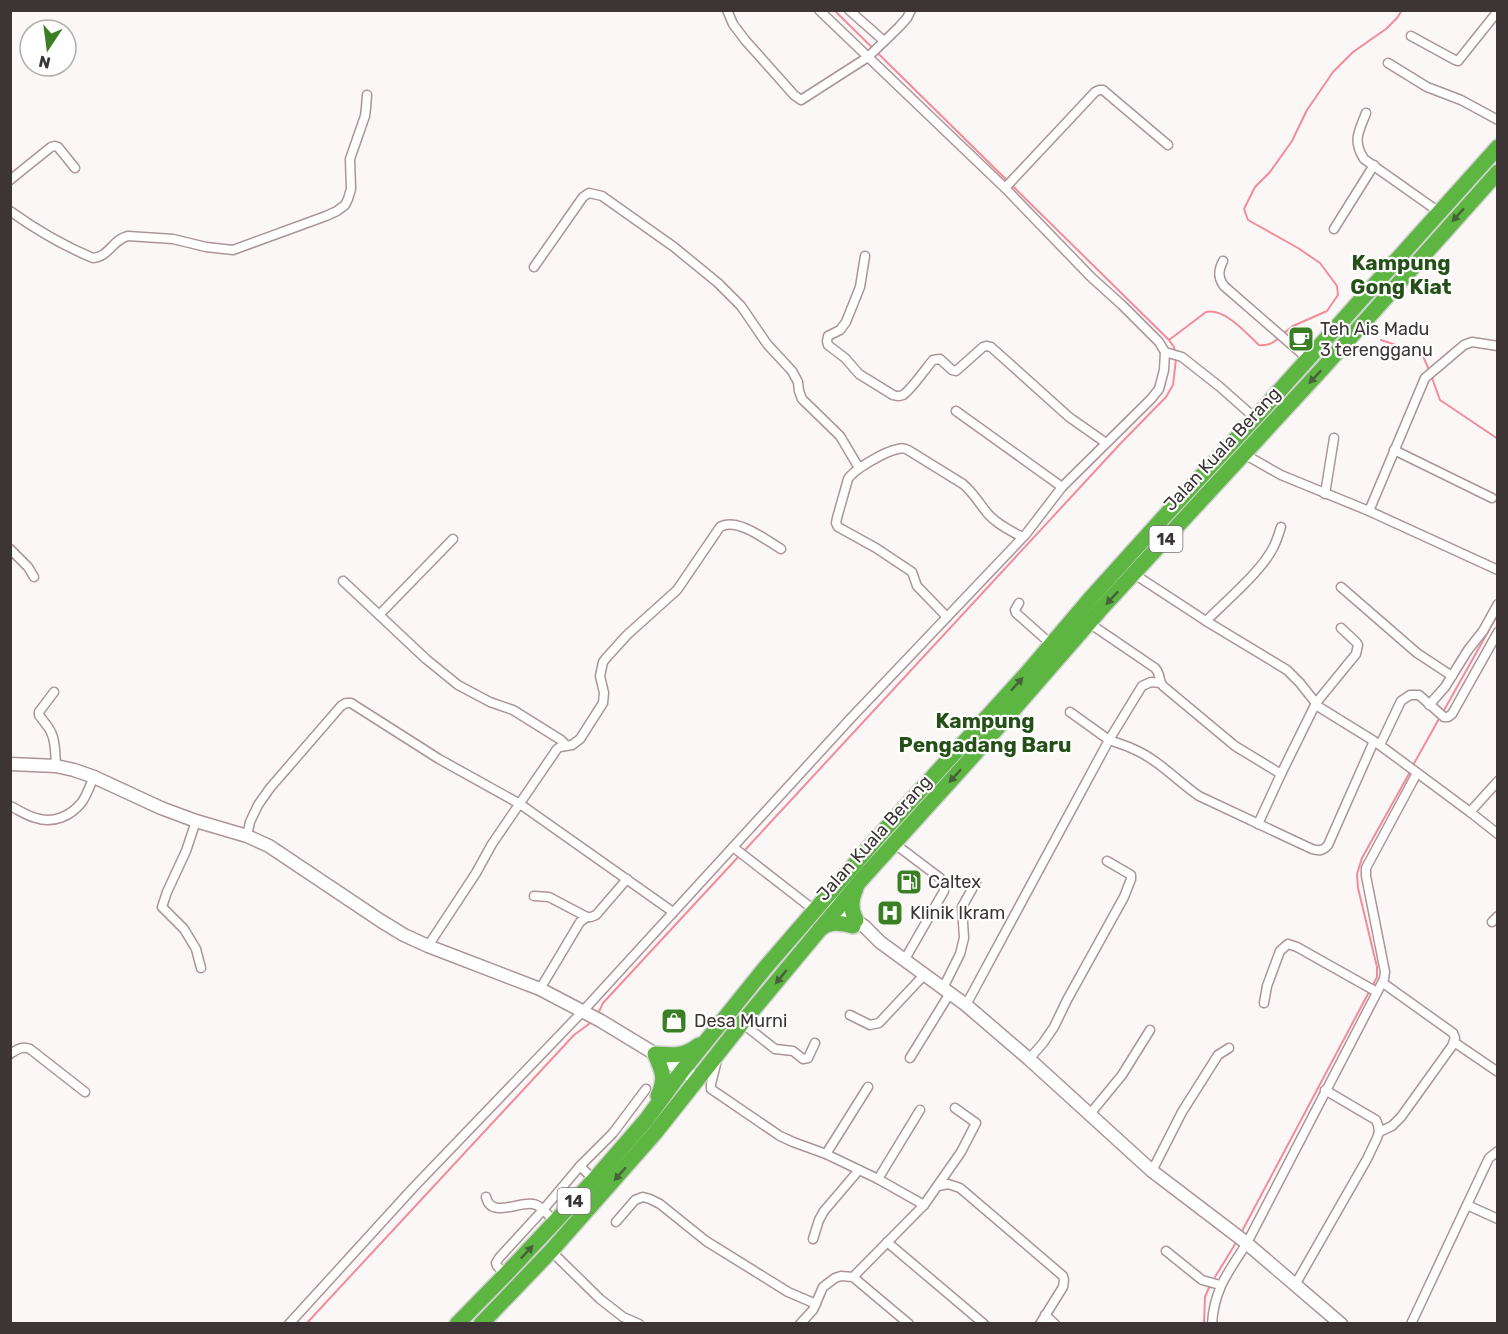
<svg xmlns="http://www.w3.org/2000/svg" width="1508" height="1334" font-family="Rubik,sans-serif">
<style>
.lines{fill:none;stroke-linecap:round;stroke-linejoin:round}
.stream{stroke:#f28c9a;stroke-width:2}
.street-casing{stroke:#ab9597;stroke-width:11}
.secondary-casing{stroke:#ab9597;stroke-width:15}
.highway-casing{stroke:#d4d2d3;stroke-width:18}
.street{stroke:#fff;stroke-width:8}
.secondary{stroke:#fff;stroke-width:12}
.highway{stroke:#5db542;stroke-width:15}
.oneway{fill:#48613a}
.labels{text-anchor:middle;stroke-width:4.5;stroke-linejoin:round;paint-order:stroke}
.shield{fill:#fff;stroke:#777172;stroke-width:1.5}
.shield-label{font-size:16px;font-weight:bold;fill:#3d3435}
.poi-label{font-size:18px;fill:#3d3435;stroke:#fff;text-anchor:start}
.street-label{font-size:18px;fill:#3d3435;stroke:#fff}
.quarter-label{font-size:21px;font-weight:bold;fill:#255017;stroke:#fff}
</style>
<rect width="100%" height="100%" fill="#fcf7f7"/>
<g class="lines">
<g class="stream">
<polyline points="834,10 1169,340 1174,347 1175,353"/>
<polyline points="1284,333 1293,326 1327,311 1338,295 1337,286 1320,263 1298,248 1248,220 1244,209 1255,187 1270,172 1292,141 1307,110 1333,72 1353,52 1386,29 1397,18 1402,10"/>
<path d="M1169,340L1206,312C1225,308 1246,333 1259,345C1269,346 1273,343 1280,337"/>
<polyline points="1381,340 1414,351 1423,356 1429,370"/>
<polyline points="1431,375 1440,400 1498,439"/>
<polyline points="1443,712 1498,614"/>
<polyline points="1412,767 1440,717"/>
<polyline points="744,851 1121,443 1166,397 1173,385 1176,359"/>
<polyline points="1372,987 1377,977 1377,967 1358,888 1357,874 1362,858 1410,772"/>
<polyline points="598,1014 603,1003 740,855"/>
<polyline points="1241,1233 1369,992"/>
<polyline points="1215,1277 1237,1241"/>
<polyline points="306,1324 574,1035 593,1021"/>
<polyline points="1204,1324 1205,1297 1210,1285"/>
</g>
<g class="street-casing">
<g id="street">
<polyline points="727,10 733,24 745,40 794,95 801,100 868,57 899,27 907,18 911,10"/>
<polyline points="849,10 884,41"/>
<polyline points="1411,36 1455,60 1458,61 1498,11"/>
<polyline points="1388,63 1427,87 1461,100 1498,120"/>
<path d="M1366,113C1359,132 1352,140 1364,159L1439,212"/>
<polyline points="10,180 51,147 55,146 58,147 75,168"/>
<polyline points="1005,188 1095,92 1099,90 1103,90 1168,145"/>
<path d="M10,211C35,229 64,246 93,258C109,257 113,239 128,236L173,239L206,247L233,250L326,216L337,211L345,205L348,199L351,189L350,159L365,116L366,108L367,95"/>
<polyline points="1334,229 1374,165"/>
<path d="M865,256L860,287L846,322L840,330L828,336L827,341L828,345L845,358L859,374L893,395C897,396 898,397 903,395C911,390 926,368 933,360L940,359L952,370L956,371L983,347L986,346L991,347L1069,417L1106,443"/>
<path d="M1223,261C1218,271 1218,278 1224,286L1308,359"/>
<polyline points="534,267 583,197 589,193 602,196 674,247 718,283 741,306 767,344 792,371 798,382 799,391 802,399 840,436 859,468"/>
<polyline points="1165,352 1182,357 1220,387 1255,418"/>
<polyline points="956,411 1062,487"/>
<polyline points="1394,450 1492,498"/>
<polyline points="1244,454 1281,475 1369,511 1498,570"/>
<polyline points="1325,494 1334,438"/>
<polyline points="1369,511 1425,378 1464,345 1472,342 1498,346"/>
<polyline points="10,549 28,567 34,577"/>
<polyline points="343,581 426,659 458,685 490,702 513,710 561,740 566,745"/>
<polyline points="1341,587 1417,653 1452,676"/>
<polyline points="1019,603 1015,610 1016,613 1052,645"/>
<polyline points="379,615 453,539"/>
<path d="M947,617L917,586L912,572L876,548L838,527L836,523L837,518L848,479C854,469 886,451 898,449C903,448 903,448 908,450L963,484C974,493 980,505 989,515C998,525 1011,531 1022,537"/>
<path d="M1206,621C1226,601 1263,570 1274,546C1277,540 1279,533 1281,527"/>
<path d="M1089,623L1155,668C1161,674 1158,680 1163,686L1235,746L1281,774"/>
<path d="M54,692L39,712V715C42,719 45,723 48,727C56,738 55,753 56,766"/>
<polyline points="1429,705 1445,687 1468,650 1483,631 1498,604"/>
<polyline points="1070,712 1109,740 1142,686 1151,682 1160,683"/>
<polyline points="1377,743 1470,812 1498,834"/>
<polyline points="1380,745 1401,701 1410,695 1419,695 1444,717 1448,717 1452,714 1498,632"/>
<path d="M10,806C19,810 27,816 36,818C53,824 71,816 82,802C87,795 90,785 94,777"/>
<polyline points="1470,812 1498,781"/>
<polyline points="196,821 186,851 167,892 162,907 184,929 196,949 201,968"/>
<polyline points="1258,824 1281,774 1316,703 1356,654 1358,645 1356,642 1341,628"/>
<polyline points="247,836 250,822 258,805 270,788 341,706 346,703 351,703 439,759 520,804 673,912"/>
<polyline points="895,844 940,878 944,884 944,891 905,959"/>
<polyline points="733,847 809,906"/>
<polyline points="534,896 549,897 587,917 591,917 596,915 627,879"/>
<polyline points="1492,922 1498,916"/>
<path d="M428,946L476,873L492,844L557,749L560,747L572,745L580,739L603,703L604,693L600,676L603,662L607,657L627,635L677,590L720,527C737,517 766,540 781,549"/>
<polyline points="943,988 960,954 964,938 962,907 976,882"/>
<polyline points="540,989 580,922 587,917"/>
<polyline points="1264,1003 1267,986 1280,951 1288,944 1297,947 1377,992"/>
<path d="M966,1005L1109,740C1124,745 1139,750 1153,760C1169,771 1183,785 1199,796L1312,849C1319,851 1323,851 1328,845L1374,741L1319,707L1300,683L1287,670L1206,621L1134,574"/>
<polyline points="850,1015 870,1025 879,1023 925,974"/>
<polyline points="742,1023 775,1049 793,1051 803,1059 808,1058 815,1043"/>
<polyline points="1454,1042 1498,1072"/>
<path d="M10,1054C18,1049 22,1046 30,1049L85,1092"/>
<polyline points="910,1058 950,993"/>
<polyline points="1029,1059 1043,1043 1054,1027 1067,1000 1124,897 1131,879 1131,875 1107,861"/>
<polyline points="717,1060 711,1084 711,1089 780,1136 793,1142 826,1154 878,1179 924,1205"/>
<polyline points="1090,1114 1122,1075 1150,1030"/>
<polyline points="1379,1132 1392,1126 1401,1117 1452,1046 1455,1038 1453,1033 1383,983"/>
<polyline points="826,1154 868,1087"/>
<polyline points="580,1166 594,1180"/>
<polyline points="1152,1171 1182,1112 1218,1055 1229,1048"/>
<polyline points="878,1179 920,1110"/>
<polyline points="938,1186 948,1184 960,1188 1063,1276 1064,1280 1063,1287 1040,1324"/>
<path d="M486,1197C491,1219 519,1201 533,1204C541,1205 549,1216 555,1222"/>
<polyline points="1467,1205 1498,1219"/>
<polyline points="616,1222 635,1200 643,1197 650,1199 660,1204 706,1241 788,1292 816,1304"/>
<polyline points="813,1239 819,1220 824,1211 859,1170"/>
<polyline points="887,1242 984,1324"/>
<polyline points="551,1251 600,1299 623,1317 639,1324"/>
<polyline points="1166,1251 1202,1280 1220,1285"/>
<polyline points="506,1274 497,1266 496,1263 499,1258 543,1210 580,1166 613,1133 646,1089"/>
<polyline points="853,1277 924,1205 961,1152 976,1123 955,1108"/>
<polyline points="1295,1285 1367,1159 1377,1138 1379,1132 1378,1125 1376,1120 1325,1090"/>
<polyline points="1045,1315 1055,1324"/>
<polyline points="289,1324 413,1188 583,1011 851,718 1026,534 1062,487 1151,399 1159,389 1164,370 1165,352 1159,342 1122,305 1091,277 1005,188 819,10"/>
<polyline points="800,1324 813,1310 823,1287 835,1278 841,1276 853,1277 909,1324"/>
<path d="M1212,1324C1214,1289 1229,1271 1247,1243L1384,979L1385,972L1366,876V868L1417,773"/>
<polyline points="1411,1324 1489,1158 1498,1151"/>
</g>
</g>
<g class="secondary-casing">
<g id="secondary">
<polyline points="10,764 56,766 74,770 94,777 161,808 196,821 247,836 269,846 381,921 404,935 428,946 540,989 601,1021 690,1075"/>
<polyline points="831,903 865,927 880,942 966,1005 1029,1059 1152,1171 1244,1241 1341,1324"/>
</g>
</g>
<g class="highway-casing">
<g id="highway">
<path d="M856,920C850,909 851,900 856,888"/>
<path d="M820,929C831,921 840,923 853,926"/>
<path d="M658,1096C666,1079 663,1072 655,1054C674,1055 683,1057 699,1045"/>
<polyline points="457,1324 506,1274 594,1180 646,1120 682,1071 765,968 879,836 1027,673 1089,600 1162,519 1255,418 1498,147"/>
<polyline points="481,1324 551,1251 655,1133 742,1023 861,880 972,757 1100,610 1323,368 1498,172"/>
</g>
</g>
<use href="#street" class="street"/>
<use href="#secondary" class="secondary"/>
<use href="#highway" class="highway"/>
</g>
<defs><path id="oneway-solid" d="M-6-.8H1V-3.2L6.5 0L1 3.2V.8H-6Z" transform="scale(1.5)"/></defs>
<g class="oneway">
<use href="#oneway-solid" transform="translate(1458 215) rotate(132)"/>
<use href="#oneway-solid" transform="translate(1315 377) rotate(133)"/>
<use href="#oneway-solid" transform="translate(1112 598) rotate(133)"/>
<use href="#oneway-solid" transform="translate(1017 684) rotate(-48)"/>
<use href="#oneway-solid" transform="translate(955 776) rotate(132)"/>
<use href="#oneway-solid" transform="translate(781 977) rotate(129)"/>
<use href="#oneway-solid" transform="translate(620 1174) rotate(131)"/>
<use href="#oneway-solid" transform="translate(527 1252) rotate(-47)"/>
</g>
<defs>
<g id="cafe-square" transform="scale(1.35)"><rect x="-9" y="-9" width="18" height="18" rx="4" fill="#3a7f23" stroke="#fff"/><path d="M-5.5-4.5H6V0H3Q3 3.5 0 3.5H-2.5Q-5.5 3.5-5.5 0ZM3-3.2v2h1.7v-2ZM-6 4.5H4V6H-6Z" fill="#fff"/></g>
<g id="fuel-square" transform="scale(1.35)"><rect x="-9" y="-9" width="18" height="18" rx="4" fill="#3a7f23" stroke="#fff"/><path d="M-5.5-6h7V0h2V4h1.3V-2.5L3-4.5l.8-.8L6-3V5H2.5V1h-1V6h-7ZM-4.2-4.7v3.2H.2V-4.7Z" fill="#fff"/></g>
<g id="hospital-square" transform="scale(1.35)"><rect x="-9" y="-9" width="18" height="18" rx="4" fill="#3a7f23" stroke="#fff"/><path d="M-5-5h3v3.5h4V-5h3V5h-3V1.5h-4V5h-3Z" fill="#fff"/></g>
<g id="shop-square" transform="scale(1.35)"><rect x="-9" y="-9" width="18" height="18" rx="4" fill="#3a7f23" stroke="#fff"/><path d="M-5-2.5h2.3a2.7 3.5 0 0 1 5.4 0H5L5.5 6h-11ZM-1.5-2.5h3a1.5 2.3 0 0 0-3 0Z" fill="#fff"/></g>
</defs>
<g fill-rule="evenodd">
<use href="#cafe-square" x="1301" y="339"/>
<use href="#fuel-square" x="909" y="882"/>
<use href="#hospital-square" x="890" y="913"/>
<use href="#shop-square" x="674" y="1021"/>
</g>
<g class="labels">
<g class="shield">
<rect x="1149.5" y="526" width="33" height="26" rx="4.5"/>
<rect x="557.5" y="1188" width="33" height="26" rx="4.5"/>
</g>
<g class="shield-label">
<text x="1166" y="545">14</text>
<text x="574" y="1207">14</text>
</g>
<g class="poi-label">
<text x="1320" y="335">Teh Ais Madu<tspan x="1320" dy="21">3 terengganu</tspan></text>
<text x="928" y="888">Caltex</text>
<text x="910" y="919">Klinik Ikram</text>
<text x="694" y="1027">Desa Murni</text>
</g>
<g class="street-label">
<text transform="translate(1222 449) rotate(-47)" y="6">Jalan Kuala Berang</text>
<text transform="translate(874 838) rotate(-48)" y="6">Jalan Kuala Berang</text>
</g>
<g class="quarter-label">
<text x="1401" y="270">Kampung<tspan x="1401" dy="24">Gong Kiat</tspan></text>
<text x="985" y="728">Kampung<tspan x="985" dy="24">Pengadang Baru</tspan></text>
</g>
</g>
<rect width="1508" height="1334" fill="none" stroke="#3d3435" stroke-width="24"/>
<g transform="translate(48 48) rotate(193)"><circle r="28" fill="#ffffff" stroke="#b1aeae" stroke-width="1.5"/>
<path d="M0-4.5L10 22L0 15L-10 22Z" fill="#3a7f23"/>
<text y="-9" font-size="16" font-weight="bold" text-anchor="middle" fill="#3d3435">N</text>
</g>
</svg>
